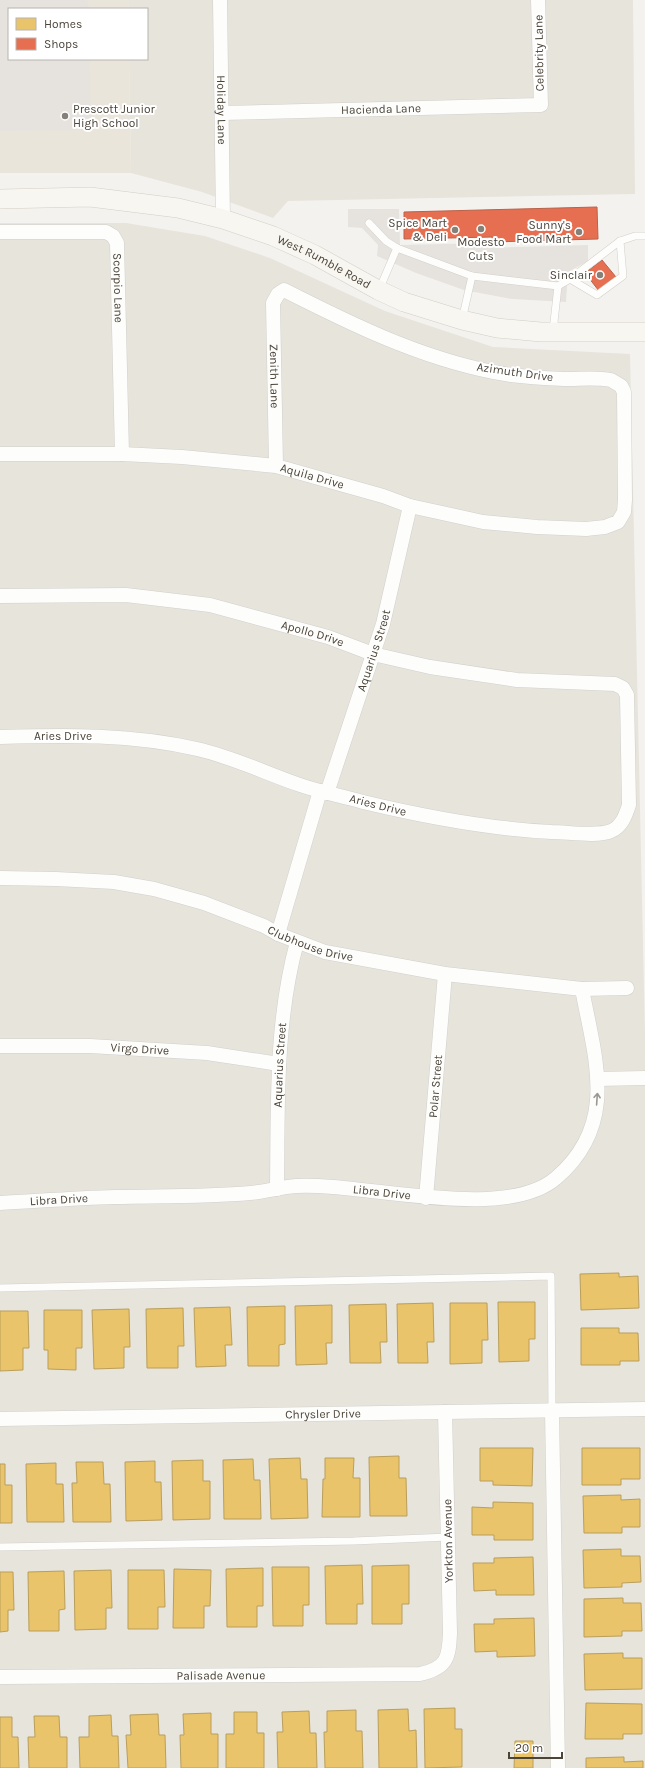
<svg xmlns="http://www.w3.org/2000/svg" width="645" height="1768" font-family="Karla,sans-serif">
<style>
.residential{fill:#e7e4dc}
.education{fill:#eae5da}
.parking{fill:#e6e3df}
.homes{fill:#e9c46a;stroke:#ba9e5b}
.shops{fill:#e76f51;stroke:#b8624a}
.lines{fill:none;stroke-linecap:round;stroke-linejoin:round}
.lane-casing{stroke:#d2d0cb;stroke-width:8}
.street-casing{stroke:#d2d0cb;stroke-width:15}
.secondary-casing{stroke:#d3cfc5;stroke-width:20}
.lane{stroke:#fdfdfc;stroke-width:7}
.street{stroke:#fdfdfc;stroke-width:14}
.secondary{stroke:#f7f6f1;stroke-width:19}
.oneway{stroke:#9b9791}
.poi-dot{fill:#868178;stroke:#fff;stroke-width:1.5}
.labels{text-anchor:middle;stroke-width:4;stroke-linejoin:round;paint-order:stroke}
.street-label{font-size:12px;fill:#4b4439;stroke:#fff}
.poi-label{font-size:12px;fill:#4b4439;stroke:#fff;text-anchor:end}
</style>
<rect width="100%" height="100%" fill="#f4f2ee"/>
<g class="residential">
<polygon points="129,0 633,0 635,194 288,201 273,218 202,192 131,173 129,59 147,59 147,9 129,9"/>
<polygon points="0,223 126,223 205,236 270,258 385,311 493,347 630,354 645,1035 645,1768 0,1768"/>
</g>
<polygon class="education" points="0,0 129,0 129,9 9,9 9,59 129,59 131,173 0,173"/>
<g class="parking">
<polygon points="0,0 87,0 89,9 9,9 9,59 90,59 91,130 0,131"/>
<polygon points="348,209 399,209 400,245 485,243 485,248 588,245 588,261 568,272 566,302 512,299 464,290 416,273 377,256 378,245 362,228 348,227"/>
</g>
<g class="homes">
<polygon points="619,1273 619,1277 638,1276 639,1308 581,1310 580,1274"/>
<polygon points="498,1302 535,1302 535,1339 529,1339 529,1361 499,1362"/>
<polygon points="433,1303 434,1342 427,1342 428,1363 398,1363 397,1304"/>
<polygon points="450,1303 487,1303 488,1340 482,1340 482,1363 450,1364"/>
<polygon points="386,1304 387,1342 380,1342 381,1363 350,1363 349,1305"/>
<polygon points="332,1305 332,1343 326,1343 327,1364 296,1365 295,1306"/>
<polygon points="285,1306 285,1344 279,1345 279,1366 248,1366 247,1307"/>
<polygon points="230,1307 232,1345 225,1345 226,1366 196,1367 194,1308"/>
<polygon points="183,1308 184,1346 178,1346 178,1368 147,1368 146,1309"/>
<polygon points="129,1309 130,1347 124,1347 124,1368 94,1369 92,1310"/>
<polygon points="44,1310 82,1310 82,1348 76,1348 76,1370 48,1369 48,1350 44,1350"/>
<polygon points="0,1311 28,1311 29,1348 23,1348 23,1370 0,1371"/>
<polygon points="581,1328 619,1328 619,1333 638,1333 639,1361 620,1361 620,1365 581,1365"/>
<polygon points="480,1448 533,1448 532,1486 493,1485 493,1481 480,1481"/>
<polygon points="582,1448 640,1448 640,1479 621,1479 621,1485 582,1485"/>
<polygon points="399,1456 399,1478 406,1478 407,1516 370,1516 369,1457"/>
<polygon points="300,1458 301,1479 307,1479 308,1518 271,1519 269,1459"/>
<polygon points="325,1458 354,1458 353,1478 360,1478 360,1517 322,1517 323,1479 325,1479"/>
<polygon points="253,1459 254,1480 260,1480 261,1519 224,1519 223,1460"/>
<polygon points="203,1460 203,1481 210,1481 210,1519 173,1520 172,1461"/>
<polygon points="155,1461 155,1482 161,1482 162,1520 126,1521 125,1462"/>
<polygon points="76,1462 103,1462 104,1484 110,1484 111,1522 73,1522 72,1483 77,1483"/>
<polygon points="56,1463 56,1484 63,1484 64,1522 27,1522 26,1464"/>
<polygon points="0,1464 5,1464 5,1485 12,1485 12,1523 0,1523"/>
<polygon points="621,1495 621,1500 640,1499 640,1527 622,1527 622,1533 584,1533 583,1496"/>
<polygon points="493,1502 533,1503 533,1540 494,1540 494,1535 472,1535 472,1507 493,1508"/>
<polygon points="621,1549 621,1556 640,1556 641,1582 622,1583 622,1587 584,1588 583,1550"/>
<polygon points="533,1557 534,1595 496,1595 496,1590 474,1591 473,1563 494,1563 494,1558"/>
<polygon points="362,1565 363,1604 357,1604 357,1624 326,1624 325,1566"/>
<polygon points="409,1565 409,1604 402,1604 402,1624 372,1624 372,1566"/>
<polygon points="272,1567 309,1567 309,1605 303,1605 303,1626 273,1626"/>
<polygon points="263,1568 263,1606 257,1606 257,1627 227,1627 226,1569"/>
<polygon points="174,1569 211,1570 210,1606 204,1606 204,1628 173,1628"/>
<polygon points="111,1570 112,1608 106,1608 106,1629 75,1630 74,1571"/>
<polygon points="128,1570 164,1570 165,1607 158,1607 158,1629 128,1629"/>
<polygon points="64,1571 65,1609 59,1610 59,1631 29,1631 28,1572"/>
<polygon points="0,1572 13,1572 14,1610 8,1610 8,1631 0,1632"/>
<polygon points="623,1598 623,1603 641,1603 642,1631 622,1631 622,1636 584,1637 584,1599"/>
<polygon points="534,1618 535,1656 497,1657 497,1651 475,1652 474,1624 494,1624 494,1619"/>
<polygon points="623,1653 623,1658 642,1658 642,1689 585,1690 584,1654"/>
<polygon points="586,1703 642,1704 642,1734 623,1734 623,1739 585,1739"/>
<polygon points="455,1708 455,1729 462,1729 462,1767 425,1768 424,1709"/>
<polygon points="408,1709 409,1731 416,1730 417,1768 379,1768 378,1710"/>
<polygon points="356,1710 356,1731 362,1731 363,1768 325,1768 324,1732 327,1732 327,1711"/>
<polygon points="309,1711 310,1733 316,1733 317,1768 278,1768 277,1732 283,1732 282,1712"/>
<polygon points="234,1712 257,1712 257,1733 264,1733 264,1768 226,1768 226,1734 234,1734"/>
<polygon points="211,1713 211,1734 218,1734 218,1768 181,1768 180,1735 184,1735 183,1714"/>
<polygon points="158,1714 159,1735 165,1735 166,1768 128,1768 126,1735 131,1735 130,1715"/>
<polygon points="111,1715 112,1736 118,1736 119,1768 80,1768 79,1737 89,1737 89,1716"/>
<polygon points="34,1716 59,1716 60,1737 67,1737 67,1768 29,1768 28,1737 35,1737"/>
<polygon points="0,1717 12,1717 12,1737 18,1737 19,1768 0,1768"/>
<polygon points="515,1741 533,1741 533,1768 514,1768"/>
<polygon points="624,1757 624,1762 643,1761 643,1768 586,1768 586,1758"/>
</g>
<g class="shops">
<polygon points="597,207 598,239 492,242 492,237 404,239 404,212"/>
<polygon points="602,260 616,277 599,291 585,273"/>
</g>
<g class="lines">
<g class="lane-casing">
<g id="lane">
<polyline points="369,223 386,241 397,248 472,276 558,286 570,279 620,241 635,236 645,236"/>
<polyline points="570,279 597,295 623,276 620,241"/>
<polyline points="379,290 397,248"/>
<polyline points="462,320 472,276"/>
<polyline points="553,331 558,286"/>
<polyline points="0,1288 551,1276 552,1411"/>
<polyline points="0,1547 354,1541 448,1537"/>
</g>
</g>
<g class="street-casing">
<g id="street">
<path id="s1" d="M220,0L223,219"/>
<path id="s2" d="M222,113L541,105L538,0"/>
<path id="s3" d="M0,232H106L113,236L117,243L122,454"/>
<path id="s4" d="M0,454H122L182,457L276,466L383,496L410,506L483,522L537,527L586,529L605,527L618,522L624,512L625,500L624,392L621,386L611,380C596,377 581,379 565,379C541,378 516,377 493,372C418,357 351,324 284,290L278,294L273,303L276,466"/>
<path id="s5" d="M0,596L126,595L210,605L328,637L373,654L430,667L517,680L615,684L623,688L627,695L629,805C626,814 622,827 611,831C597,837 568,832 552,832C488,829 426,817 363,802C342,796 320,792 300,785C265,773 233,757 197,749C132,734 66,735 0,737"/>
<path id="s6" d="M327,793L383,624L410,506"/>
<path id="s7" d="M0,878L56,879L114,882L154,889L204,903L264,926L278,934L325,952L445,974L582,989L627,988"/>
<polyline points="278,934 320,791"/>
<path id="s8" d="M0,1046H90L207,1053L279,1064"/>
<polyline points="598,1079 645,1078"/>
<path id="s9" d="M277,1189C278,1107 275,1022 297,942"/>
<path id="s10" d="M426,1198L445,974"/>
<path id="s11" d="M0,1203C38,1201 77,1198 115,1197C160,1196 205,1197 250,1193C265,1192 280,1187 296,1186C362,1182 504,1223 556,1178C619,1124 595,1059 582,989"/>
<polyline points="552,1411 558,1768"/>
<path id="s12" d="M0,1419L645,1409"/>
<path id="s13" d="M0,1677L420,1674C447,1668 449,1658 450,1633L445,1412"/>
</g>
</g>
<g class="secondary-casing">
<g id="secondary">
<path id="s14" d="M0,199L90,197L178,208L223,219L273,236L315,255L378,290L404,302L462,320L497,328L541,332H645"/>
</g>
</g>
<use href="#lane" class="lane"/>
<use href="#street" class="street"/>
<use href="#secondary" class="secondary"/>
</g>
<defs><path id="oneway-shaft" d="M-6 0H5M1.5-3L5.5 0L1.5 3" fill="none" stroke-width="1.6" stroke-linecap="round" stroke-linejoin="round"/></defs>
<use class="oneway" href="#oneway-shaft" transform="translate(597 1099) rotate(-86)"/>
<g class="poi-dot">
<circle cx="65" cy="116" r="4"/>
<circle cx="481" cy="229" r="4"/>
<circle cx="455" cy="230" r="4"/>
<circle cx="579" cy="232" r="4"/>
<circle cx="600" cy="275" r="4"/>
</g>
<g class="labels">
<g class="street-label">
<text transform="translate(539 53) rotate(-91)" y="4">Celebrity Lane</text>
<text dy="4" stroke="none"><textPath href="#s2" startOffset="159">Hacienda Lane</textPath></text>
<text dy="4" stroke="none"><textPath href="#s1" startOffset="110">Holiday Lane</textPath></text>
<text dy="4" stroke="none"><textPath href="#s14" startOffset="335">West Rumble Road</textPath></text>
<text dy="4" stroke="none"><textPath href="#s3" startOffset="167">Scorpio Lane</textPath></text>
<text transform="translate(515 372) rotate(8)" y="4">Azimuth Drive</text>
<text dy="4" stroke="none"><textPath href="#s4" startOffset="1212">Zenith Lane</textPath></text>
<text dy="4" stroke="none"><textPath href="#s4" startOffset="314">Aquila Drive</textPath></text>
<text dy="4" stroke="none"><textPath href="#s5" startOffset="317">Apollo Drive</textPath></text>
<text dy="4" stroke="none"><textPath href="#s6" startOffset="150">Aquarius Street</textPath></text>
<text x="63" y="740">Aries Drive</text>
<text transform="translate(378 805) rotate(14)" y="4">Aries Drive</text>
<text dy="4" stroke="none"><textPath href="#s7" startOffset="321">Clubhouse Drive</textPath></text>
<text dy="4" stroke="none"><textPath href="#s8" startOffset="140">Virgo Drive</textPath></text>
<text dy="4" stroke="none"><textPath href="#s9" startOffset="124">Aquarius Street</textPath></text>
<text dy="4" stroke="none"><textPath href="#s10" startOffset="112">Polar Street</textPath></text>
<text dy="4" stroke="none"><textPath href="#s11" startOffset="383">Libra Drive</textPath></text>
<text dy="4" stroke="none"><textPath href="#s11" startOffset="59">Libra Drive</textPath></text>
<text dy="4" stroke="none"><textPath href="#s12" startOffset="323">Chrysler Drive</textPath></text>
<text transform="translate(448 1541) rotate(-91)" y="4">Yorkton Avenue</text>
<text dy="4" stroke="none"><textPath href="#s13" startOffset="221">Palisade Avenue</textPath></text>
</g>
<g class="poi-label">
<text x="73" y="113" text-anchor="start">Prescott Junior<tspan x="73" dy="14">High School</tspan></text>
<text x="447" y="227">Spice Mart<tspan x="447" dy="14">&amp; Deli</tspan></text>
<text x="571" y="229">Sunny's<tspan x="571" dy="14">Food Mart</tspan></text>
<text x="481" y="246" text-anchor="middle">Modesto<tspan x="481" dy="14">Cuts</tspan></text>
<text x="592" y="279">Sinclair</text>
</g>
</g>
<rect x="8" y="8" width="140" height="52" fill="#ffffff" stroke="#b7b4b0"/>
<rect x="16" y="18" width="20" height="12" fill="#e9c46a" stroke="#b7b4b0"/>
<text x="44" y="28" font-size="12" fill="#4b4439">Homes</text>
<rect x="16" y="38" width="20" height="12" fill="#e76f51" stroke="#b7b4b0"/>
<text x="44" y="48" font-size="12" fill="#4b4439">Shops</text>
<path d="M509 1752v6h53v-6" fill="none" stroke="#4b4439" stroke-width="2"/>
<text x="515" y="1752" font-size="12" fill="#4b4439" stroke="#ffffff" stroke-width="3" paint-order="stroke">20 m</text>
</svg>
